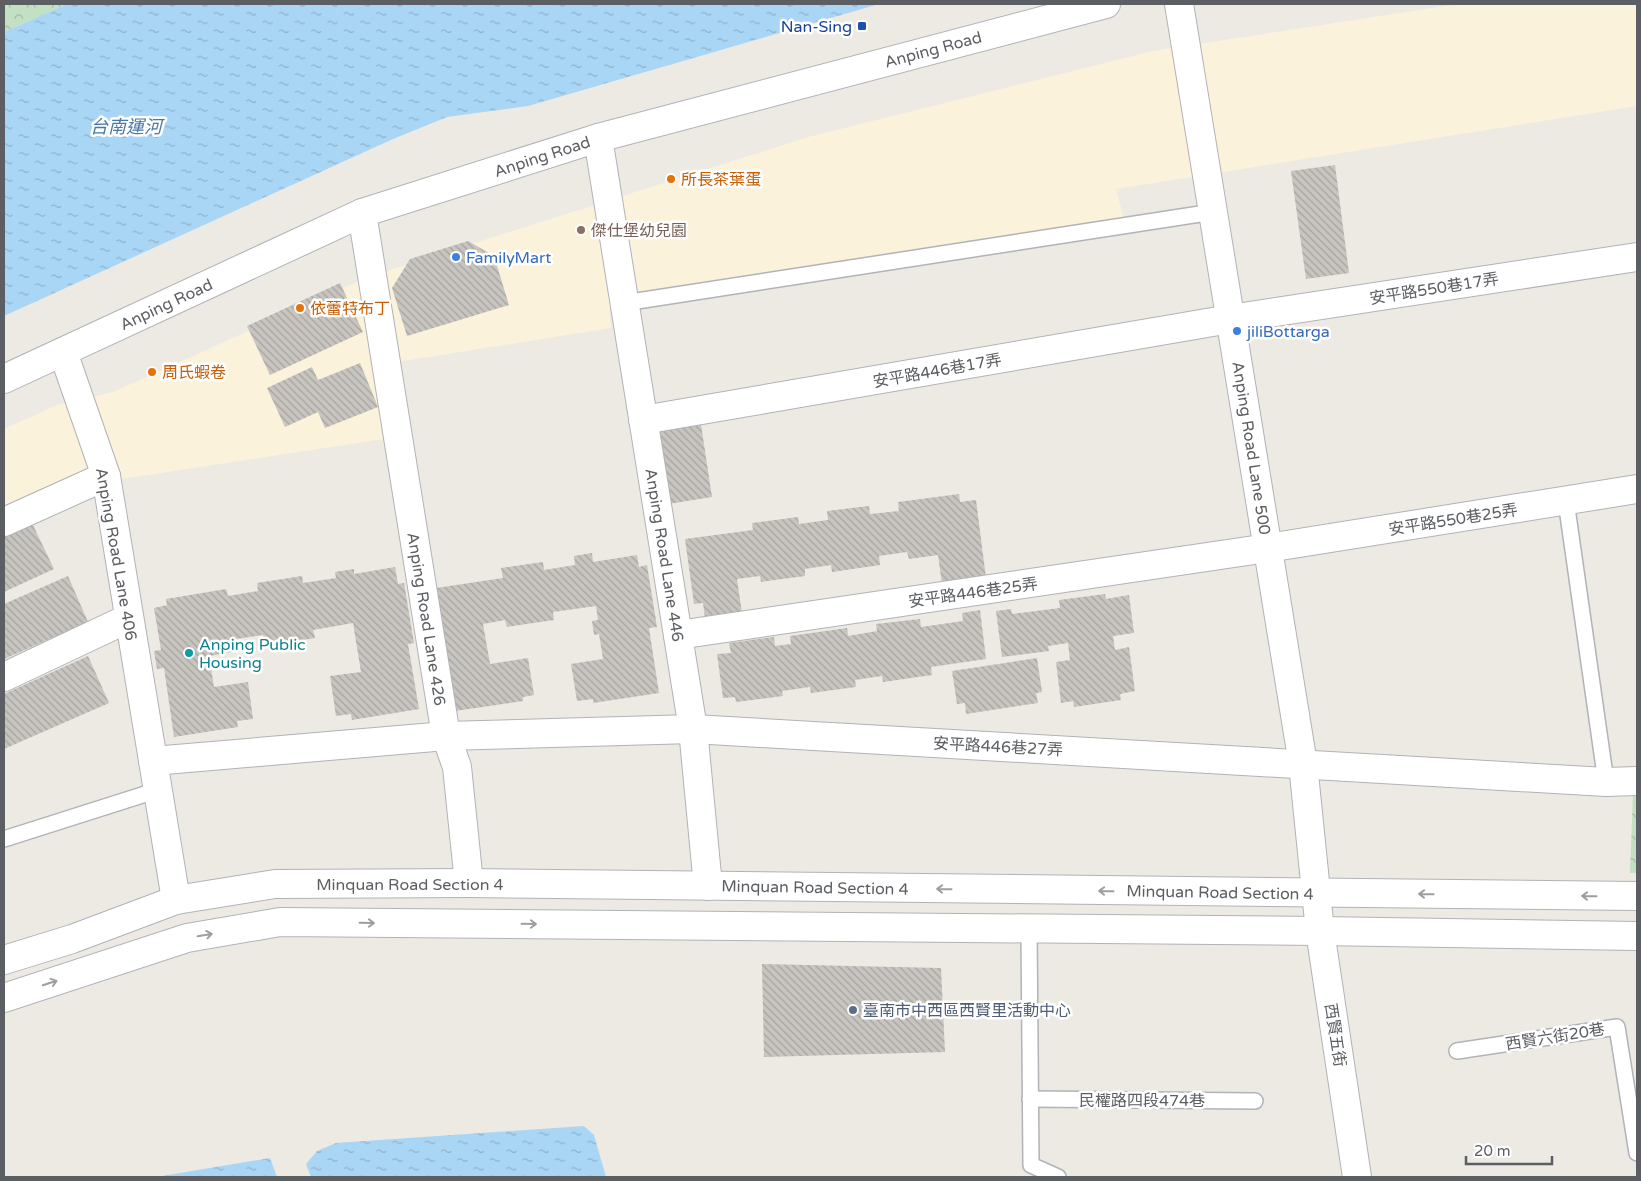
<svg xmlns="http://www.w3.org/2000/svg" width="1641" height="1181" font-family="'Varela Round','Noto Sans TC',sans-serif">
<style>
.commercial{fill:#faf2db}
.forest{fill:url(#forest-crowns)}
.water{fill:url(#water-ripples)}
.building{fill:url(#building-back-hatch)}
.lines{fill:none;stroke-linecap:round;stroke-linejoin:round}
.service-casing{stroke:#b0b3b7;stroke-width:18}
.minor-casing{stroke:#b0b3b7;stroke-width:30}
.tertiary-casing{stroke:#b0b3b7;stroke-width:30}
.service{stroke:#fff;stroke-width:15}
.minor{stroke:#fff;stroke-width:28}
.tertiary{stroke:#fff;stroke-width:28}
.oneway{stroke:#9d9ea1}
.transit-dot{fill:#1a4fb4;stroke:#fff;stroke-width:2}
.food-dot{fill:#e8710a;stroke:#fff;stroke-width:2}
.education-dot{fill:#8d6e63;stroke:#fff;stroke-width:2}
.shop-dot{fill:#3f7fe0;stroke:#fff;stroke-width:2}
.culture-dot{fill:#0f9aa8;stroke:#fff;stroke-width:2}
.service-dot{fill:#5c6f8a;stroke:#fff;stroke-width:2}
.labels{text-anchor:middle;stroke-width:5;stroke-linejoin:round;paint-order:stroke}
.transit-label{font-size:16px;fill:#164399;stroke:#fff;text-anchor:end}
.street-label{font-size:16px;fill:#5b5e62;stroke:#fff}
.food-label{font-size:16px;fill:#c56008;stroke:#fff;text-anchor:start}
.education-label{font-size:16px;fill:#785e54;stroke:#fff;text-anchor:start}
.shop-label{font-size:16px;fill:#366cbe;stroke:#fff;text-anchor:start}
.culture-label{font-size:16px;fill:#0d838f;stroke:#fff;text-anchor:start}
.service-label{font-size:16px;fill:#4e5e75;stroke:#fff;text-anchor:start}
.water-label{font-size:18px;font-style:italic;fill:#4a78a5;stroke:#fff}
</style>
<defs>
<pattern id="forest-crowns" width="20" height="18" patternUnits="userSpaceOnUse" patternTransform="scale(1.25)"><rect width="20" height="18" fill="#c3e1c2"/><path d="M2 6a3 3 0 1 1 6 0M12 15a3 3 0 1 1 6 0" fill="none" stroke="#a1baa1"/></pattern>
<pattern id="water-ripples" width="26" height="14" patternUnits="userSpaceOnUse" patternTransform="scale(1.25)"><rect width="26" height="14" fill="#aad6f5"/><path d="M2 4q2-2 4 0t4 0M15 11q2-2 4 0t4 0" fill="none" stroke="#8db1ca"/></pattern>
<pattern id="building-back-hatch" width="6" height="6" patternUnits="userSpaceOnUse" patternTransform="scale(1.25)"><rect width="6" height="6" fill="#c8c5c0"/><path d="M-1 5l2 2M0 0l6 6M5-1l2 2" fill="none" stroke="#a5a39f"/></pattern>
</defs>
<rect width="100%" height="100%" fill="#eceae3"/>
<polygon class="commercial" points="1458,4 1637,4 1637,106 1116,189 1124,219 609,309 611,328 372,366 384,439 76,486 4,517 4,429 57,405 113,392 368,277 808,137 1153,51"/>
<g class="forest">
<polygon points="4,4 67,4 4,32"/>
<polygon points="1637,792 1637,873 1630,873 1633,793"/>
</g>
<g class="water">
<polygon points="67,4 879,4 528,106 447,117 393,139 4,316 4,32"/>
<polygon points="584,1126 594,1135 606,1177 311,1177 306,1164 317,1151 336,1143"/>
<polygon points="270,1158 277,1177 156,1177"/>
</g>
<g class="building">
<polygon points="1335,165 1349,273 1306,279 1291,171"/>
<polygon points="468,241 494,256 509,305 407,336 392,288 410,259"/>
<polygon points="340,283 363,332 270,375 247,326"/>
<polygon points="360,363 378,407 325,428 318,412 285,427 267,388 312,367 318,380"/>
<polygon points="700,418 712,497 662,505 650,426"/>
<polygon points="959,494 960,502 976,500 986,578 942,584 938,555 909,559 907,552 879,556 880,565 832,572 831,565 805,569 805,576 761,582 760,576 737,579 742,613 705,618 703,603 694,604 685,539 753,530 752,523 798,517 799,524 828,520 827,511 869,506 870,514 899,511 898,502"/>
<polygon points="32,523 54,569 4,592 4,536"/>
<polygon points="592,553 593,562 637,555 639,567 647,565 657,627 649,628 659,693 593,703 593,699 577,701 571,664 603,659 599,634 594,635 592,621 598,620 596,606 553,612 554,620 507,627 505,620 483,624 490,664 528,658 534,695 523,697 523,701 455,711 436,588 503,578 501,568 543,562 544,570 575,565 574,556"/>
<polygon points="395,567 398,584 404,583 414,643 408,644 419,709 352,720 351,714 336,716 330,676 361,672 353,623 313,630 315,638 265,646 263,635 236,639 238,651 209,656 214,687 248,682 253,719 237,721 238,727 174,737 164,668 157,669 154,651 161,650 154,608 167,605 166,599 226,589 228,596 258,591 257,583 302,576 303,583 336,578 335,572 354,569 354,574"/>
<polygon points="68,576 88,622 4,659 4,604"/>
<polygon points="1105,594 1106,599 1129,595 1134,633 1113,636 1115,650 1129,647 1135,691 1120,694 1121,700 1074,707 1073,701 1061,703 1056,662 1070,660 1068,643 1048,646 1049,651 1002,657 996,611 1011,609 1012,614 1060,608 1059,600"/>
<polygon points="980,610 986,659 931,667 932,675 883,682 882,676 855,680 856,687 811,693 810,687 782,691 783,696 736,702 735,697 723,698 717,654 731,653 729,643 774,637 775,646 791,644 790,636 847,628 848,636 877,631 876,624 920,619 921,627 963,621 962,613"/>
<polygon points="88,656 109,703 4,749 4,694"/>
<polygon points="1037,658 1042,692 1036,693 1038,703 966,714 965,703 957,704 952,671"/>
<polygon points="762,964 941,968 945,1052 764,1057"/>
</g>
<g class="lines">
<g class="service-casing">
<g id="service">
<polyline points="624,303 1213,212"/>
<polyline points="1566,501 1606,782"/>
<polyline points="4,839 158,790"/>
<polyline points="1029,929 1031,1165 1058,1177"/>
<polyline points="1457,1051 1617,1027 1637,1153"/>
<polyline points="1030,1099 1255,1101"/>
</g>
</g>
<g class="minor-casing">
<g id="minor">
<polyline points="1179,4 1303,764 1320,931 1357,1177"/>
<polyline points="598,138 693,729 708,886"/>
<polyline points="362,213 446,736 457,767 469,883"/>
<polyline points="63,352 106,476 176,900"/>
<polyline points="643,420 1230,319 1637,257"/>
<polyline points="4,522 106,476"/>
<polyline points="678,635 1268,548 1637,489"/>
<polyline points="4,677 129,618"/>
<polyline points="153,761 446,736 693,729 1606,782 1637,781"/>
</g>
</g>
<g class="tertiary-casing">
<g id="tertiary">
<polyline points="4,379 362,213 598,138 1106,4"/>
<polyline points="4,960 72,939 176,900 275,884 469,883 1637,896"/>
<polyline points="4,998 187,938 280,922 1320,931 1637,936"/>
</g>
</g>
<use href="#service" class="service"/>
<use href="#minor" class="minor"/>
<use href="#tertiary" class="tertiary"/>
</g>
<defs><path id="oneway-shaft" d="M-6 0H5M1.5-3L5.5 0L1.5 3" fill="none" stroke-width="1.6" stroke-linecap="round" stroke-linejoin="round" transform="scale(1.25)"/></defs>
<g class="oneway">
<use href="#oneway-shaft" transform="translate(944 889) rotate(-179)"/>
<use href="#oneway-shaft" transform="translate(1106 891) rotate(-179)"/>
<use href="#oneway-shaft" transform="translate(1426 894) rotate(-179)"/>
<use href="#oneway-shaft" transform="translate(1589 896) rotate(-179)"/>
<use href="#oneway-shaft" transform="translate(367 923) rotate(1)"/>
<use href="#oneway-shaft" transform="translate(529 924) rotate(1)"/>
<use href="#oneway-shaft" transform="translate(205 935) rotate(-10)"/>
<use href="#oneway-shaft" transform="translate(50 983) rotate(-18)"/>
</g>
<rect class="transit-dot" x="857" y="21" width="10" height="10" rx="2.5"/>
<g class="food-dot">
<circle cx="671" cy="179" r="5"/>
<circle cx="300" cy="308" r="5"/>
<circle cx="152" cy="372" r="5"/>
</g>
<circle class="education-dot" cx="581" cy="230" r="5"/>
<g class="shop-dot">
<circle cx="456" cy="257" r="5"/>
<circle cx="1237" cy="331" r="5"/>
</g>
<circle class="culture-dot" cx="189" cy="653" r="5"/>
<circle class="service-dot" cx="853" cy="1010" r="5"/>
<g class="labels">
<g class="transit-label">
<text x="852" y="32">Nan-Sing</text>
</g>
<g class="street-label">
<text transform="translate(933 49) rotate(-15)" y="6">Anping Road</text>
<text transform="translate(542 156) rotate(-18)" y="6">Anping Road</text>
<text transform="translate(1434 288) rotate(-9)" y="6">安平路550巷17弄</text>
<text transform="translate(166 304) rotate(-25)" y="6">Anping Road</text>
<text transform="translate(937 370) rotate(-10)" y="6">安平路446巷17弄</text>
<text transform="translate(1252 448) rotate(81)" y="6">Anping Road Lane 500</text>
<text transform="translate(1453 519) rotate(-9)" y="6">安平路550巷25弄</text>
<text transform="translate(117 554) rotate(80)" y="6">Anping Road Lane 406</text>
<text transform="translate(665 555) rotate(81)" y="6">Anping Road Lane 446</text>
<text transform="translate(973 592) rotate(-8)" y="6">安平路446巷25弄</text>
<text transform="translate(427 619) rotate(81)" y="6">Anping Road Lane 426</text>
<text transform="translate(998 746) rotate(3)" y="6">安平路446巷27弄</text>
<text x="410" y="890">Minquan Road Section 4</text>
<text transform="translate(815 887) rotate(1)" y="6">Minquan Road Section 4</text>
<text transform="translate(1220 892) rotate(1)" y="6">Minquan Road Section 4</text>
<text transform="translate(1336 1035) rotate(81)" y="6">西賢五街</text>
<text transform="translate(1555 1036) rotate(-9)" y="6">西賢六街20巷</text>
<text x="1142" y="1106">民權路四段474巷</text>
</g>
<g class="food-label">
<text x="681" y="185">所長茶葉蛋</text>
<text x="310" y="314">依蕾特布丁</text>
<text x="162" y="378">周氏蝦卷</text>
</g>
<g class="education-label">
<text x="591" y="236">傑仕堡幼兒園</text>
</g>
<g class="shop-label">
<text x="466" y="263">FamilyMart</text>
<text x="1247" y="337">jiliBottarga</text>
</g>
<g class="culture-label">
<text x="199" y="650">Anping Public<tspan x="199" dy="18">Housing</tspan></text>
</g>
<g class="service-label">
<text x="863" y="1016">臺南市中西區西賢里活動中心</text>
</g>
<g class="water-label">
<text x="126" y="133">台南運河</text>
</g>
</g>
<rect width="1641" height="1181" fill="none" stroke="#5b5e62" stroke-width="10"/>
<path d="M1466 1156v8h86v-8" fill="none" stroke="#5b5e62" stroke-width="2.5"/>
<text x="1474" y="1156" font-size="15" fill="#5b5e62" stroke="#ffffff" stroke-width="4" paint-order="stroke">20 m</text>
</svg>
